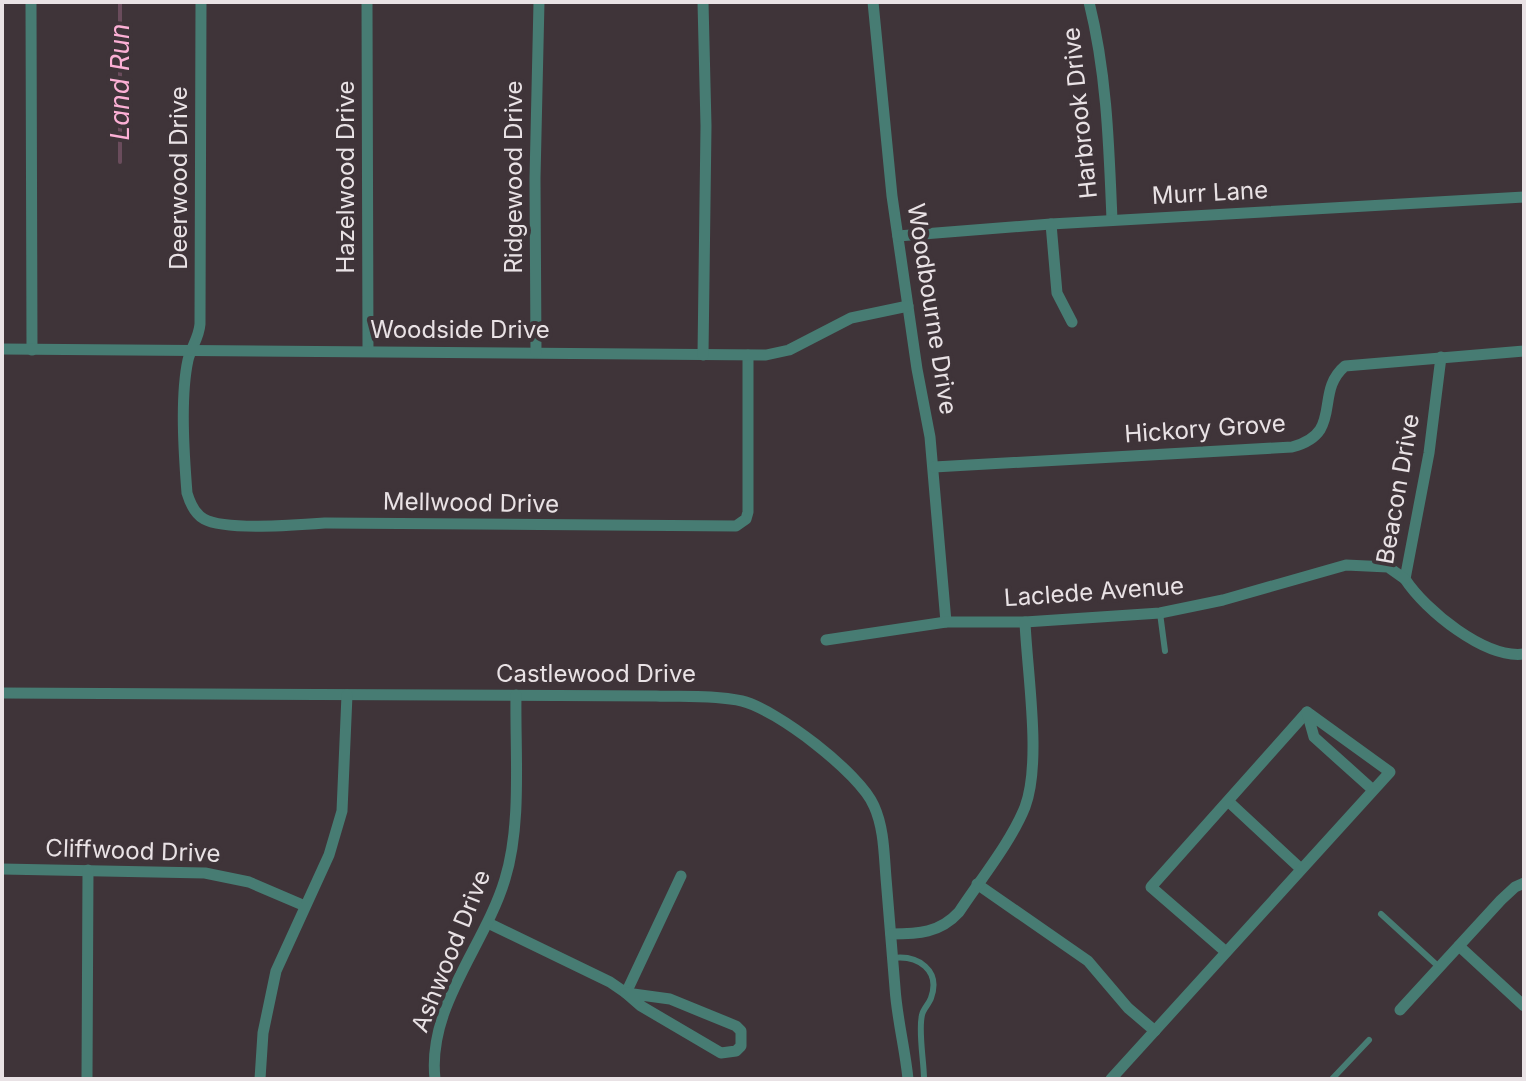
<svg xmlns="http://www.w3.org/2000/svg" width="1526" height="1081" font-family="Inter,sans-serif">
<style>
.lines{fill:none;stroke-linecap:round;stroke-linejoin:round}
.stream{stroke:#6a4c5c;stroke-width:4}
.lane{stroke:#477c73;stroke-width:6}
.street{stroke:#477c73;stroke-width:11}
.labels{text-anchor:middle;stroke-width:8;stroke-linejoin:round;paint-order:stroke}
.street-label{font-size:24px;fill:#e9e2e5;stroke:#3f3439}
.water-label{font-size:26px;font-style:italic;fill:#fcb0d5;stroke:#3f3439}
</style>
<rect width="100%" height="100%" fill="#3f3439"/>
<g class="lines">
<polyline class="stream" points="120,2 120,162"/>
<g class="lane">
<polyline points="1160,613 1165,651"/>
<polyline points="1381,914 1439,967"/>
<path d="M893,958C918,955 941,970 931,998C929,1004 923,1009 922,1015C918,1031 924,1061 924,1079"/>
<polyline points="1332,1079 1369,1040"/>
</g>
<g class="street">
<polyline points="31,2 32,350"/>
<path d="M201,2L200,324C199,338 191,347 188,360C180,397 184,455 187,493C190,503 195,514 204,519C225,531 300,525 326,523L736,526L746,519L748,512V355"/>
<polyline points="367,2 368,351"/>
<polyline points="873,2 892,196 917,369 930,437 946,622"/>
<path d="M1089,2C1107,74 1109,147 1112,220"/>
<polyline points="1051,224 1057,293 1072,322"/>
<polyline points="898,236 1051,224 1524,197"/>
<polyline points="2,349 766,355 789,350 851,318 908,306"/>
<polyline points="536,352 535,178 539,2"/>
<polyline points="703,355 706,126 703,2"/>
<path d="M1441,357L1429,453L1405,579C1425,610 1485,659 1524,654"/>
<path d="M934,467L1292,447C1345,433 1313,393 1345,366L1524,351"/>
<polyline points="826,640 946,622 1025,622 1160,613 1223,600 1346,565 1388,567 1405,579"/>
<path d="M2,693L656,696C684,697 714,695 742,701C776,709 860,773 874,806C884,828 884,854 886,878C889,915 892,951 895,988C897,1019 905,1048 908,1079"/>
<polyline points="1229,802 1301,869"/>
<polyline points="2,869 205,873 249,882 305,906"/>
<polyline points="977,884 1088,961 1128,1008 1155,1031"/>
<polyline points="488,923 610,982 626,993 681,876"/>
<path d="M891,934C918,934 940,933 959,912C980,880 1011,842 1025,807C1042,762 1027,672 1025,622"/>
<polyline points="1459,946 1524,1006"/>
<polyline points="1226,952 1151,887 1307,712"/>
<polygon points="626,993 670,999 736,1026 741,1031 741,1046 736,1051 721,1053 641,1006"/>
<polyline points="1400,1010 1501,900 1515,887 1524,883"/>
<polyline points="87,1079 88,870"/>
<polyline points="260,1079 263,1033 276,971 329,855 342,811 347,695"/>
<path d="M435,1079C427,1006 485,946 505,879C522,824 515,753 516,695"/>
<polyline points="1111,1079 1390,772 1307,712 1314,737 1373,790"/>
</g>
</g>
<g class="labels">
<g class="street-label">
<text transform="translate(1080 113) rotate(-96)" y="8">Harbrook Drive</text>
<text transform="translate(346 177) rotate(-90)" y="8">Hazelwood Drive</text>
<text transform="translate(514 177) rotate(-90)" y="8">Ridgewood Drive</text>
<text transform="translate(179 178) rotate(-90)" y="8">Deerwood Drive</text>
<text transform="translate(1210 193) rotate(-3)" y="8">Murr Lane</text>
<text transform="translate(932 309) rotate(81)" y="8">Woodbourne Drive</text>
<text x="460" y="338">Woodside Drive</text>
<text transform="translate(1205 429) rotate(-4)" y="8">Hickory Grove</text>
<text transform="translate(1398 489) rotate(-80)" y="8">Beacon Drive</text>
<text transform="translate(471 503) rotate(1)" y="8">Mellwood Drive</text>
<text transform="translate(1094 592) rotate(-4)" y="8">Laclede Avenue</text>
<text x="596" y="682">Castlewood Drive</text>
<text transform="translate(133 851) rotate(2)" y="8">Cliffwood Drive</text>
<text transform="translate(451 951) rotate(-68)" y="8">Ashwood Drive</text>
</g>
<g class="water-label">
<text transform="translate(120 82) rotate(-90)" y="9">Land Run</text>
</g>
</g>
<rect width="1526" height="1081" fill="none" stroke="#e9e2e5" stroke-width="8"/>
</svg>
